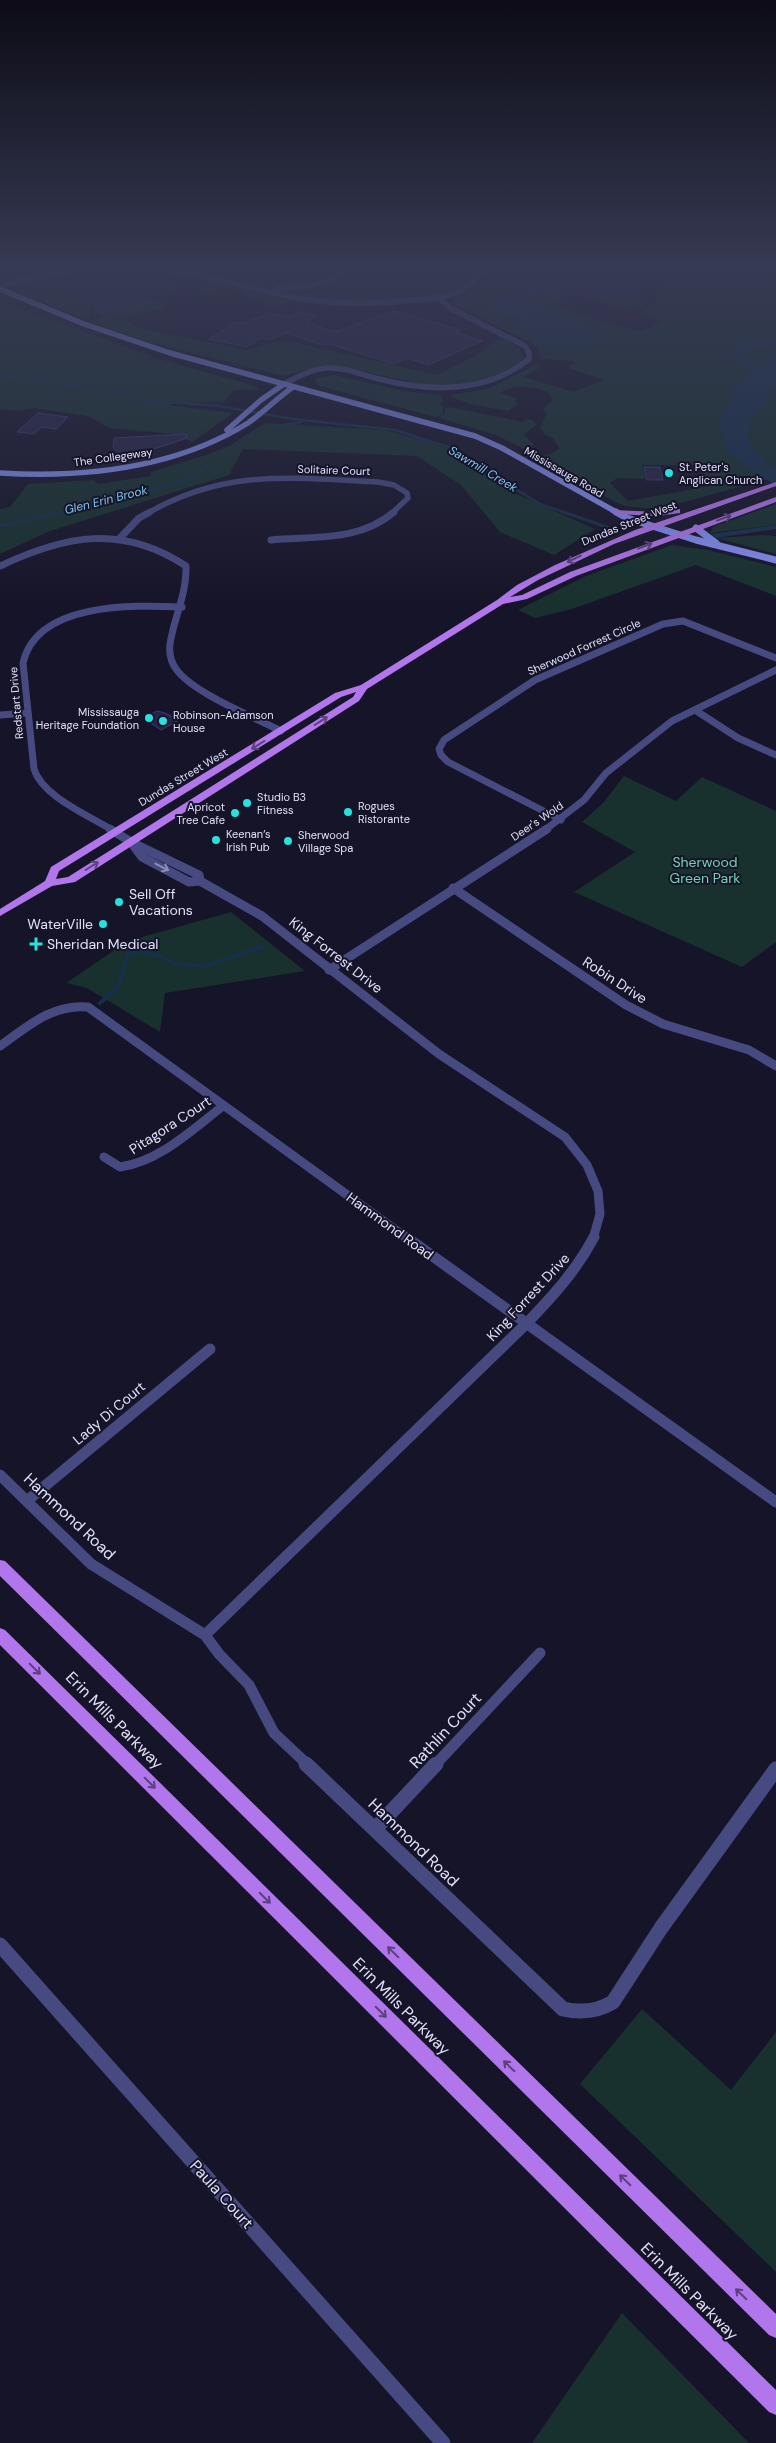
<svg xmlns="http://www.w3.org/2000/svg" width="776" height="2443" font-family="'DM Sans',sans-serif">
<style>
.green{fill:#18312e;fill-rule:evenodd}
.water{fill:#17304a}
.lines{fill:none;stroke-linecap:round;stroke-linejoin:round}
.stream-far2{stroke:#17304a;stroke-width:2.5}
.stream-far1{stroke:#17304a;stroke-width:3}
.stream{stroke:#17304a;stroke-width:4}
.building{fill:#262347;stroke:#3d3870}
.street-far4{stroke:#464a81;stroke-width:5.5}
.street-far3{stroke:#464a81;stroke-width:7}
.street-far2{stroke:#464a81;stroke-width:9}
.street-far1{stroke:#464a81;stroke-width:11}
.street{stroke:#464a81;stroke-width:15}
.secondary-far1{stroke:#848eee;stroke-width:5.5}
.secondary{stroke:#848eee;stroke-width:7}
.primary{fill:#b276ec;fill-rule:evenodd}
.oneway{stroke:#5c4080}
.oneway2{stroke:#8b8eb8}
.poi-dot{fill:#26e1de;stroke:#161428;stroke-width:2}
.labels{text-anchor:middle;stroke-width:4;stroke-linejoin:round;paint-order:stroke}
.far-street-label{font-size:11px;fill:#e0e0fb;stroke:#161428}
.far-poi-label{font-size:11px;fill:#e0e0fb;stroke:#161428;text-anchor:start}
.far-water-label{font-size:12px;font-style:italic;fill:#7cc6ed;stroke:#161428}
.park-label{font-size:14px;fill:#75d2b0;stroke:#161428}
.poi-label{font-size:14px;fill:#e0e0fb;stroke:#161428;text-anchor:start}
.street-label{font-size:14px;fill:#e0e0fb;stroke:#161428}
.near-street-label{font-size:16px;fill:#e0e0fb;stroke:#161428}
</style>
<rect width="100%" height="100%" fill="#161428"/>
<g class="green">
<polygon points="78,266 0,280 1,266"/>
<path d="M150,266L232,269L234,272L279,275L286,272L315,269L318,266H343C314,307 191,274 150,266Z"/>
<path d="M369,266L407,269L443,266L435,274L442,275L458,269L460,275L471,277L473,273H476C471,284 460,289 449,293C421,303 328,305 300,295L344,280Z"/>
<polygon points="492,266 523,267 519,278 491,275"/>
<path d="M668,266H776V477L658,509L641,508L625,506L615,502L535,458L561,470L539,457L553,453L559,448L553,438L544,434L540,427L547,414L543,409L553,400C549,384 510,384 500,393L517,398L515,401L518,404L508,411L470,404L452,397V395L490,388L538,364L541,367L524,377L574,392L603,380L571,369L569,367L576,363L573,361L541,359L538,349L530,342L461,308L453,302L455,298L476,289L484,281L508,282L515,286L513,292L560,294L559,298H566L553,305L610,323L608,324H613L640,332L664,321L639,313L656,303L658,290H663ZM497,295L534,301L547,310L528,312L540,315L572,317L577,326L592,330L588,343L487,307L483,300ZM642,465H698L704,479L721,484L628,501L610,483L617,478L646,479Z"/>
<polygon points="107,269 159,272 198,280 196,283 189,283 170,291 173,293 164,296 145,295 156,292 135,282 120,287 113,285 114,276"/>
<polygon points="103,270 113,280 110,285 100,286 85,282 64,286 69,290 80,292 69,294 86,304 102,299 91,308 88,317 84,319 16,290 41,279"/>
<path d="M212,283L293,300C275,307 271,310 256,300L276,298L254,299L239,290L223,288L200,293L196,291L204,287L201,286Z"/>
<polygon points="582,296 582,295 648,300 647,302 628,310"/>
<path d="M136,297C146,298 153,301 162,302L167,308C148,311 107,325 92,312L94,308L100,306L98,308L103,312L149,303Z"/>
<polygon points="0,301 159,359 255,386 259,390 234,390 224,402 173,403 169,405 233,413 192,442 174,434 109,428 88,416 34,408 17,411 0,409"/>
<polygon points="103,317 124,319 142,329 247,350 274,342 293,342 437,375 473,357 502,337 520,349 523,358 520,363 490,378 465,385 429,386 346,367 312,368 284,376 145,341 89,321"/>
<polygon points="334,375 403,391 440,395 444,401 440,404 445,406 443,408 442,414 436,417 319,386 315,382 318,378"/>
<polygon points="449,407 523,422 526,419 532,420 537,425 524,434 534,445 525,449 496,435 439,418 445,413 445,409"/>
<polygon points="265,423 385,430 446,447 505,489 595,529 554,555 500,532 461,485 417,456 243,449 229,475 50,531 0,554 0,509 10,507 28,484 94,480 98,484 150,476 151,472 209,454 229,446"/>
<polygon points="776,504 776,525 710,533 713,527"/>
<polygon points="763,535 776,536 776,554 716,538"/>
<polygon points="672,545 708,550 776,567 776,596 696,565 572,609 535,618 518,610 586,576"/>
<polygon points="624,776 676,801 702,777 776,811 776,942 742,967 574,892 635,852 582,822 603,803"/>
<polygon points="231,912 305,971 165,993 160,1032 87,988 66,983 128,941"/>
<polygon points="642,2009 731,2090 776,2032 776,2272 580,2084"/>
<polygon points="622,2313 749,2443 532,2443"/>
</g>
<g class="water">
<path d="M193,266H318C311,274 244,277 234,272C230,270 230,268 224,267C213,266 204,270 193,266Z"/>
<path d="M497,295L534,301L547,310L530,313L572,317L578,322L577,326L601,332L602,339C572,349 540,346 519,322L520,318C507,318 490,312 483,300Z"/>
<path d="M776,340V344L743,352C744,377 764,363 776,356V384L754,417L747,433L754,450L776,470V485L752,472L727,451L719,427V418L731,405L734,390L751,372L732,353L735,344Z"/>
<polygon points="776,525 776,529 716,538 711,534"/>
</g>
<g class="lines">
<g class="stream-far2">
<polyline points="0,375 119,392 136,400 219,406 293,419 395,430 448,447 540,504 566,513"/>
<polyline points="273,427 301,422"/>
<polyline points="58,513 129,497 187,480 208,465"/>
</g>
<g class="stream-far1">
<polyline points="563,512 607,527"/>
<polyline points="0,526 63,512"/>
</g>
<polyline class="stream" points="100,1003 118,988 128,954 141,951 164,957 173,964 205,966 263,946"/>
</g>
<g class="building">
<polygon points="524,266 557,266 643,271 637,299 515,291"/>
<polygon points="97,280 108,287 135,282 151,293 138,295 149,303 103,312 91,303 86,304 64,286"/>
<polygon points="393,311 458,329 460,330 455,332 482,341 428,365 407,358 394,364 390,363 330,344 322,345 286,333 269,340 261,338 247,347 209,339 236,322 243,323 270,313 290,317 298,312 316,315 308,323 335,332"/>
<polygon points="38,413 68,417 56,429 42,427 34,434 17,432"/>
<polygon points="186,434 187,438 142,453 119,456 113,447 114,438"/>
<polygon points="644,467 660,467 663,480 647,480"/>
<polygon points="157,711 165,713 179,720 161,730 143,718"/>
</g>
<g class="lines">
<g class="street-far4">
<path d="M0,285C48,273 97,264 147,268C200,272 251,290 303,299C340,305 377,304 414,300C444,298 469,295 484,266"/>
<path d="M277,288C303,288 330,286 348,266"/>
<path d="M284,384C297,377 312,369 327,368C345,367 362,375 379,379C430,392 486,394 529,359V353L525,346L450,308L438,297"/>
<path d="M148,513C226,468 293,478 378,482L394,485L407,493L408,498L392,513"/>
</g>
<g class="street-far3">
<polyline points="120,538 139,518 150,512"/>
<path d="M271,540C314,536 359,542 394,512"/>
<path d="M0,566C66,535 122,524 186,566C187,594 174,617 170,644C169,653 171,662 176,669C193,693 254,717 281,731"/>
<polyline points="695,710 738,738 776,755"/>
<polyline points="0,715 28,713"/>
<polyline points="561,820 448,762 441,755 439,749 444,740 535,680 663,624 683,621 776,658"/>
<path d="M112,830C88,815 42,796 34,769L23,663C37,602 132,605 182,607"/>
<polyline points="545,830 584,800 606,773 672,721 776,670"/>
</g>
<g class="street-far2">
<polyline points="110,829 131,842 199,875 200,881"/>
<polyline points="131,842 142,857 189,882 200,881 262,916 439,1054 565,1137 587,1165 598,1191 600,1214 593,1239"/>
<polyline points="453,888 626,1005 663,1024 749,1050 776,1066"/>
<polyline points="329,970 547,829"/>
<path d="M0,1046C28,1026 52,1004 88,1007L408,1239"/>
<path d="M104,1157L120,1167C159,1162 193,1129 223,1106"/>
</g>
<g class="street-far1">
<polyline points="406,1237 776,1502"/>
<polyline points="0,1475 91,1564 205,1635 219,1654 249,1685 274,1733 308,1765"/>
<polyline points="28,1500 210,1349"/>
<path d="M205,1635L526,1324C552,1297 576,1271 594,1237"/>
<polyline points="435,1765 540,1653"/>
</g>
<g class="street">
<path d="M306,1764L563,2009C581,2013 597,2012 613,2002L661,1928L776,1769"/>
<polyline points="375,1829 436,1764"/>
<polyline points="0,1945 443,2443"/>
</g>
<g class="secondary-far1">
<polyline points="0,289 84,324 170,353 475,436 502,448 618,513"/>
<polyline points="227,430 261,400 284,384"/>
<path d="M0,473C84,478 175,468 248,423C264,412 277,398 293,387"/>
</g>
<g class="secondary">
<polyline points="616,512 627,518 696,540 776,560"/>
<polyline points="696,528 716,543"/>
</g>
<g class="primary">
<path d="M776,482V486L614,544L538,580L510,597L522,595L570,572L776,497V502L576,576L527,599L503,604L367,689L359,701L75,882L52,886L0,916V909L45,881L51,867L335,693L361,685L497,600L517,585L555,565L635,530ZM356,692L353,697L68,877L56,879L59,871L341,697Z"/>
<polygon points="677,509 680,509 680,513 658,516 614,514 610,512 614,510 658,512"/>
<polygon points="0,1560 5,1561 776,2314 776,2338 769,2335 0,1576"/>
<polygon points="0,1628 5,1630 776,2390 776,2415 769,2412 0,1645"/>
</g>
</g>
<defs><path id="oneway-shaft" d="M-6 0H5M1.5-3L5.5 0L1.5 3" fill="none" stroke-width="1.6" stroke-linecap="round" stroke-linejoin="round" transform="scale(1.25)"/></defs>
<g class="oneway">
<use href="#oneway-shaft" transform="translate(724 518) rotate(-20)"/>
<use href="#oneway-shaft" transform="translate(645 546) rotate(-21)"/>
<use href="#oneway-shaft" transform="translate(574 559) rotate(154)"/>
<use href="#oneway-shaft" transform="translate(321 721) rotate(-32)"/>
<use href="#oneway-shaft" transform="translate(258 745) rotate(148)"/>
<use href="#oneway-shaft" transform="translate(92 866) rotate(-32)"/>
<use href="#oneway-shaft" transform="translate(35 1669) rotate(45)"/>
<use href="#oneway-shaft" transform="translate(150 1783) rotate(45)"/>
<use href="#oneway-shaft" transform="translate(265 1898) rotate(45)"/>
<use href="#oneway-shaft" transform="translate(393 1952) rotate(-136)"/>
<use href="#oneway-shaft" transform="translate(381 2012) rotate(45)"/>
<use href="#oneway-shaft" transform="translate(509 2066) rotate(-136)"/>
<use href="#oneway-shaft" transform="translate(625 2180) rotate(-136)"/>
<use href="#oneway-shaft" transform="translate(741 2294) rotate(-136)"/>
</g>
<use class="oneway2" href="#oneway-shaft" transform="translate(162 867) rotate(27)"/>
<linearGradient id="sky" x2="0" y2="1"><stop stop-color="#0c0b16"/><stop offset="0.44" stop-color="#363a53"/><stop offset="1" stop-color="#363a53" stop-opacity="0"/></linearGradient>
<rect width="776" height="608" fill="url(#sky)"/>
<g class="poi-dot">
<circle cx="669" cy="473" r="5"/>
<circle cx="149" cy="718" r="5"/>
<circle cx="163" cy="721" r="5"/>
<circle cx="247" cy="803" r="5"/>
<circle cx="348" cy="812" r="5"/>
<circle cx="235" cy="813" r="5"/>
<circle cx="216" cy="840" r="5"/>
<circle cx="288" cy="841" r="5"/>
<circle cx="119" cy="902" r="5"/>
<circle cx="103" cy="924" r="5"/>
<path d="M33.5 936.5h5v5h5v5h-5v5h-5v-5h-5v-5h5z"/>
</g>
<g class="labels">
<g class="far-street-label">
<text transform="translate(113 457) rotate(-8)" y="4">The Collegeway</text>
<text transform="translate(334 470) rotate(2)" y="4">Solitaire Court</text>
<text transform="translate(564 472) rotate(30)" y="4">Mississauga Road</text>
<text transform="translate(629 523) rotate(-22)" y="4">Dundas Street West</text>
<text transform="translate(584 647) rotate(-24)" y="4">Sherwood Forrest Circle</text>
<text transform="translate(16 703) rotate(-95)" y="4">Redstart Drive</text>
<text transform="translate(183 777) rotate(-31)" y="4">Dundas Street West</text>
<text transform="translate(537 821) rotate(-34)" y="4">Deer's Wold</text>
</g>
<g class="far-poi-label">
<text x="679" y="471">St. Peter's<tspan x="679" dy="13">Anglican Church</tspan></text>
<text x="139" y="716" text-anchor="end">Mississauga<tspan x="139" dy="13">Heritage Foundation</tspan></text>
<text x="173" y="719">Robinson-Adamson<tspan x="173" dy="13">House</tspan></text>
<text x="257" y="801">Studio B3<tspan x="257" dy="13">Fitness</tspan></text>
<text x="358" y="810">Rogues<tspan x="358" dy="13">Ristorante</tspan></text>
<text x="225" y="811" text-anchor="end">Apricot<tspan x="225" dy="13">Tree Cafe</tspan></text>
<text x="226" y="838">Keenan’s<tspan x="226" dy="13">Irish Pub</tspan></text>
<text x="298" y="839">Sherwood<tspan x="298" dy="13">Village Spa</tspan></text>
</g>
<g class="far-water-label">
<text transform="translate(483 469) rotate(31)" y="4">Sawmill Creek</text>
<text transform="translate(106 500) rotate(-14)" y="4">Glen Erin Brook</text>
</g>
<g class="park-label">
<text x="705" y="867">Sherwood<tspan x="705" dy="16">Green Park</tspan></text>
</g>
<g class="poi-label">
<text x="129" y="899">Sell Off<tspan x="129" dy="16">Vacations</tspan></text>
<text x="93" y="929" text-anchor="end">WaterVille</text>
<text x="47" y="949">Sheridan Medical</text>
</g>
<g class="street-label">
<text transform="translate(336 955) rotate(38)" y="5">King Forrest Drive</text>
<text transform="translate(615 980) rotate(33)" y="5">Robin Drive</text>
<text transform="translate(170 1125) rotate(-33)" y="5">Pitagora Court</text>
<text transform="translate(390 1226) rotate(36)" y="5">Hammond Road</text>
<text transform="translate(528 1297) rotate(-47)" y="5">King Forrest Drive</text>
<text transform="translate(109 1413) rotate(-40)" y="5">Lady Di Court</text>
</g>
<g class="near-street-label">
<text transform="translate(70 1516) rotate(43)" y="6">Hammond Road</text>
<text transform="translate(115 1720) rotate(45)" y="6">Erin Mills Parkway</text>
<text transform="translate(445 1730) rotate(-47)" y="6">Rathlin Court</text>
<text transform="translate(414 1842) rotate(44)" y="6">Hammond Road</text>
<text transform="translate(402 2006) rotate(45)" y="6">Erin Mills Parkway</text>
<text transform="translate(222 2194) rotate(48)" y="6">Paula Court</text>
<text transform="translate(690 2291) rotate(45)" y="6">Erin Mills Parkway</text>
</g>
</g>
</svg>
